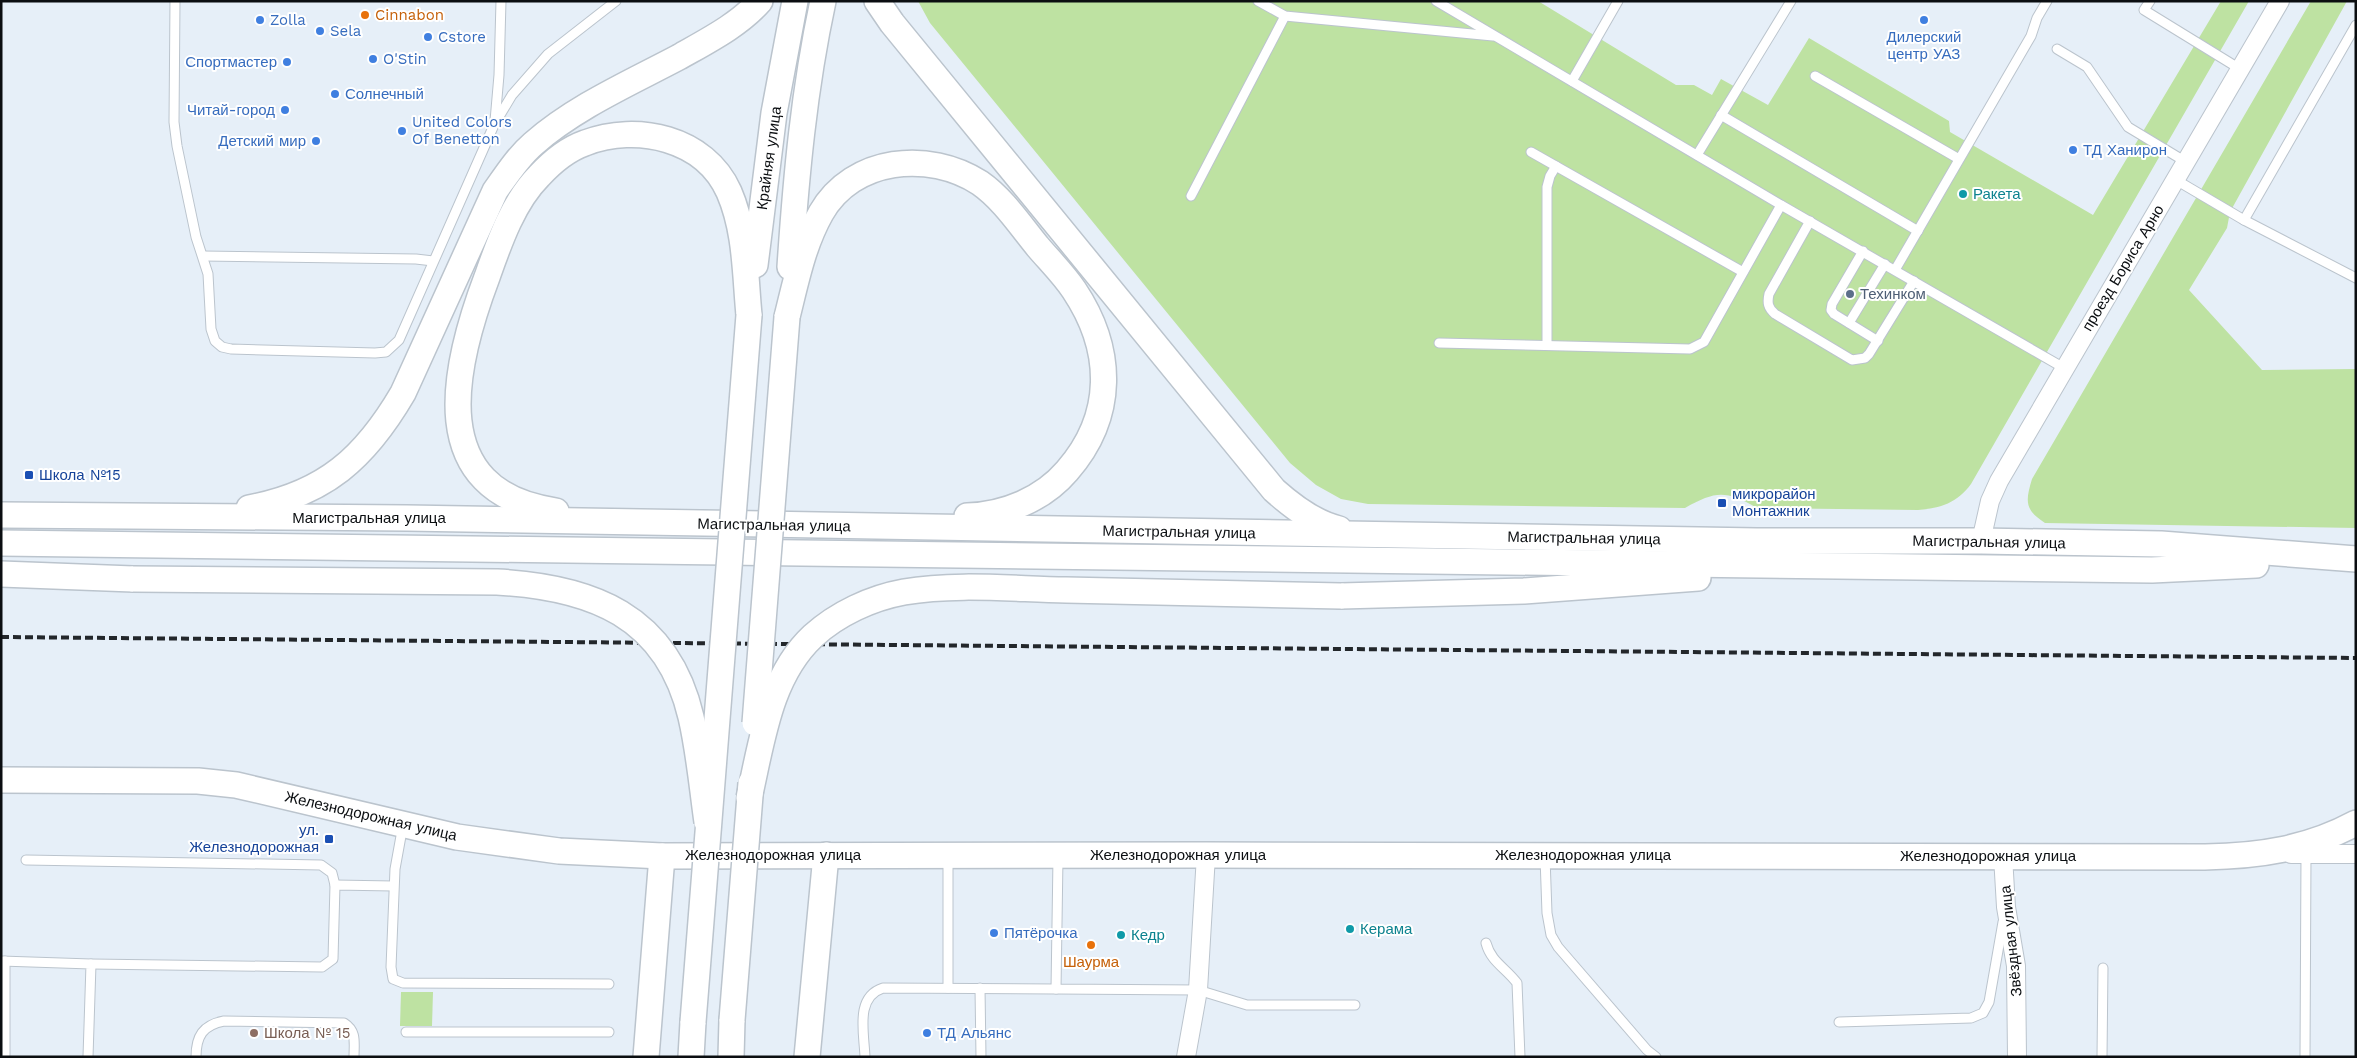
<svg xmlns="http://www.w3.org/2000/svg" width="2357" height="1058" font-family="'Work Sans',sans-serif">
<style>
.green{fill:#bee2a2}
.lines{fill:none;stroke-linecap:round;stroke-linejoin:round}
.lane-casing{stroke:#bbc4cd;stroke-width:11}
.street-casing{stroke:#bbc4cd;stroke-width:20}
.secondary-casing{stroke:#bbc4cd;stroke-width:28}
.lane{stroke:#fff;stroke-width:9}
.street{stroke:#fff;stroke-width:18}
.secondary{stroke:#fff;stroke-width:25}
.rail{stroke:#23272b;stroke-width:4;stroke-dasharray:8 4;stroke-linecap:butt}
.secondary-bridge-casing{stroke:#bbc4cd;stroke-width:28;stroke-linecap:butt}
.secondary-bridge{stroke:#fff;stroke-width:25}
.food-dot{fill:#e8710a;stroke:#fff;stroke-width:2}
.shop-dot{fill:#3f7fe0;stroke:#fff;stroke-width:2}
.culture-dot{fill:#0f9aa8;stroke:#fff;stroke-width:2}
.service-dot{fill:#5c6f8a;stroke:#fff;stroke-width:2}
.transit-dot{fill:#1a4fb4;stroke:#fff;stroke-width:2}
.education-dot{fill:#8d6e63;stroke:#fff;stroke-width:2}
.labels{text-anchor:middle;stroke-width:4;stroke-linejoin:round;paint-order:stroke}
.food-label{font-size:15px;fill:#c56008;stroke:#fff;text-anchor:start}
.shop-label{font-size:15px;fill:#366cbe;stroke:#fff;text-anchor:start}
.street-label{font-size:15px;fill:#0b0e11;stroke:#fff}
.culture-label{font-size:15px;fill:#0d838f;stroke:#fff;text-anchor:start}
.service-label{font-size:15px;fill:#4e5e75;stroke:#fff;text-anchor:start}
.transit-label{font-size:15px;fill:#164399;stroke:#fff;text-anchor:start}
.education-label{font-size:15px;fill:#785e54;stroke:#fff;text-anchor:start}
</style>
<rect width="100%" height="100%" fill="#e6eff8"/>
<g class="green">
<path d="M918,1H1538L1676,85H1694L1712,95L1721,79L1768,105L1809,38L1949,121L1950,132L2093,215L2221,1H2249L1971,484C1957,503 1941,508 1918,510L1757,508C1725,490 1716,491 1685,508L1368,504L1341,499L1316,485L1290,463L930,23Z"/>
<path d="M2311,1H2347L2230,212L2227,228L2189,290L2262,370L2356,369V528L2045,523C2025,510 2025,502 2032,479Z"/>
<polygon points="401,992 433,992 432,1026 400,1026"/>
</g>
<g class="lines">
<g class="lane-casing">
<g id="lane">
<polyline points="175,1 174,122 177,146 196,237 208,274 211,329 215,341 222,347 231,349 375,353 386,352 399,340 494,125 512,95 548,54 616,1"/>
<polyline points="1258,1 1285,16 1493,36"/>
<polyline points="1436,1 1781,205"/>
<polyline points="2150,1 2144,10 2240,69"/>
<polyline points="2057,49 2087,67 2128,127 2186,162"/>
<polyline points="1815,76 1959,159"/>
<polyline points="1572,81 1618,1"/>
<polyline points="1721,115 1918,231"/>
<polyline points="495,121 499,75 501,1"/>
<polyline points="1531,152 1743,272"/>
<polyline points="1697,155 1791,1"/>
<polyline points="2176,180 2244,220 2356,278"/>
<polyline points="1191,196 1285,16"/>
<polyline points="2244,220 2356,25"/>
<path d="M1810,221L1769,294C1767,303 1768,308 1775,314L1852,360L1865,358L1869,354L1914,281"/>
<polyline points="1863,251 1832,304 1831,310 1834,314 1878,341"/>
<polyline points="203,256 416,259 433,261"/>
<polyline points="1895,270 2031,36 2037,18 2047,1"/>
<polyline points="1849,323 1885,264"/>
<polyline points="1439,343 1690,349 1704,342 1781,205 2064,368"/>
<polyline points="1547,345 1547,187 1550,176 1556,166"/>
<polyline points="403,825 395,869 391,967 393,979 403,983 609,984"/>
<polyline points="1545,857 1547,913 1551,935 1558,947 1647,1050 1656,1057"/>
<polyline points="1058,858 1056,989 1198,990 1247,1005 1355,1005"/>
<polyline points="26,860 321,865 332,873 335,885"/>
<path d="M1486,943C1491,962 1506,968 1517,983L1520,1057"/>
<polyline points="1,961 91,964 88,1057"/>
<polyline points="91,964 322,967 333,959 335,885 393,886"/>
<polyline points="948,988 948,856"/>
<polyline points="980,988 981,1057"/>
<polyline points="1839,1022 1971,1018 1983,1013 1989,1002 2003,922"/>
<polyline points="406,1032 609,1032"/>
<polyline points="5,1057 5,961"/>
<path d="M196,1057C196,1036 203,1025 224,1021L344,1023C357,1031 354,1043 354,1057"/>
<path d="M865,1057C864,1032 855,997 883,988L1056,989"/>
<polyline points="2102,1057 2103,968"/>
<polyline points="2305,1057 2306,854"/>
</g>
</g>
<g class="street-casing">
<g id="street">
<polyline points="1981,541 1990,501 1999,481 2280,1"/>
<polyline points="2291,854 2356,854"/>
<polyline points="2003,856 2006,907 2016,966 2017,1057"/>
<polyline points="1186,1057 1198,990 1206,855"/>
</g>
</g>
<g class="secondary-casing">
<g id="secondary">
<path d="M877,1L892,23L1274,490C1293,507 1314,523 1339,529"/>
<polyline points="755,265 774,113 795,1"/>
<path d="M790,267C796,177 804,89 823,1"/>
<path d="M787,317C796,281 803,245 821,213C853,157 929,150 980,183C1003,199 1020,225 1038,247C1050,261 1064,275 1074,290C1114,350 1115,416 1067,471C1043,499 1005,515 967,516"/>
<path d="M249,508C325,494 365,458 403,393L495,191C507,174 518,157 533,144C575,107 630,83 679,57C707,41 739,25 760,1"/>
<path d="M556,511C423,492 453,367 487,277C499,243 513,202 539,176C551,163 568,149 585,143C637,123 705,138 729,192C746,231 745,274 749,315"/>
<polyline points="1,515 407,518 1757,541 1981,541 2161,544 2356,559"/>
<polyline points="1,543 2152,570 2256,565"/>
<polyline points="1,574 133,579"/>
<polyline points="1341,596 1524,591 1698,578"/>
<path d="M1,780L198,781L236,785L457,837L559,851L662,856L1206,855L2205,857C2259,856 2308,849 2356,823"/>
<polyline points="646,1057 662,856"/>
<polyline points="691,1057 693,1022"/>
<polyline points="731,1057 732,1020"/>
<polyline points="807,1057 826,855"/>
</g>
</g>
<use href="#lane" class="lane"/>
<use href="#street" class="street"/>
<use href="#secondary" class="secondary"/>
<polyline class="rail" points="1,637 2356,658"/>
<g class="secondary-bridge-casing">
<g id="secondary-bridge">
<path d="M133,579L497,582C591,587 667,615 691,717C699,751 702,787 707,822"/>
<polyline points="755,723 787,317"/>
<path d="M749,798C762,742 769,677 813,636C837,614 871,598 904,592C956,583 1012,589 1066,590C1157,592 1249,594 1341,596"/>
<polyline points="732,1020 751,783"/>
<polyline points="693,1022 749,315"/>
</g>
</g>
<use href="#secondary-bridge" class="secondary-bridge"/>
</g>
<g class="food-dot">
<circle cx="365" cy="15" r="5"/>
<circle cx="1091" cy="945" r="5"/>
</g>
<g class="shop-dot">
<circle cx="260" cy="20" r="5"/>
<circle cx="1924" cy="20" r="5"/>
<circle cx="320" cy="31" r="5"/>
<circle cx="428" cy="37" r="5"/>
<circle cx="373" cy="59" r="5"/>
<circle cx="287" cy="62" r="5"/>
<circle cx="335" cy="94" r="5"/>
<circle cx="285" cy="110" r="5"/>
<circle cx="402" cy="131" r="5"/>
<circle cx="316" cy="141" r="5"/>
<circle cx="2073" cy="150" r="5"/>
<circle cx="994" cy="933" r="5"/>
<circle cx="927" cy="1033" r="5"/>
</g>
<g class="culture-dot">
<circle cx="1963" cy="194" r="5"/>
<circle cx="1350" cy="929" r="5"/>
<circle cx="1121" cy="935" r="5"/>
</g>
<circle class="service-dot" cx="1850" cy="294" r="5"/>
<g class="transit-dot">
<rect x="24" y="470" width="10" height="10" rx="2.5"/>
<rect x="1717" y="498" width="10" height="10" rx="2.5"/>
<rect x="324" y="834" width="10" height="10" rx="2.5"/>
</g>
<circle class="education-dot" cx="254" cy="1033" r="5"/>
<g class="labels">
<g class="food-label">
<text x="375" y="20">Cinnabon</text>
<text x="1091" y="967" text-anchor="middle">Шаурма</text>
</g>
<g class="shop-label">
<text x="270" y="25">Zolla</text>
<text x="330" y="36">Sela</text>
<text x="438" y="42">Cstore</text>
<text x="1924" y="42" text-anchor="middle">Дилерский<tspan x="1924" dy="17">центр УАЗ</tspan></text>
<text x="383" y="64">O'Stin</text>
<text x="277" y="67" text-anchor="end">Спортмастер</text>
<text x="345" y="99">Солнечный</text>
<text x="275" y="115" text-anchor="end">Читай-город</text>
<text x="412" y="127">United Colors<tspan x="412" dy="17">Of Benetton</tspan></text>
<text x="306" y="146" text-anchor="end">Детский мир</text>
<text x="2083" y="155">ТД Ханирон</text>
<text x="1004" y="938">Пятёрочка</text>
<text x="937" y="1038">ТД Альянс</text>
</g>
<g class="street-label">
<text transform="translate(769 158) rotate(-82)" y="5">Крайняя улица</text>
<text transform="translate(2123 268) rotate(-59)" y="5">проезд Бориса Арно</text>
<text x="369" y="523">Магистральная улица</text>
<text transform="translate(774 525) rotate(1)" y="5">Магистральная улица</text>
<text transform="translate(1179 532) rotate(1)" y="5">Магистральная улица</text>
<text transform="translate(1584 538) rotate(1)" y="5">Магистральная улица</text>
<text transform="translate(1989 542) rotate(1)" y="5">Магистральная улица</text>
<text transform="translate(371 816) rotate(13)" y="5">Железнодорожная улица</text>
<text x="773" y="860">Железнодорожная улица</text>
<text x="1178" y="860">Железнодорожная улица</text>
<text x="1583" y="860">Железнодорожная улица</text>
<text x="1988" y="861">Железнодорожная улица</text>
<text transform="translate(2011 941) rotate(-96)" y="5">Звёздная улица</text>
</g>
<g class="culture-label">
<text x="1973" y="199">Ракета</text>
<text x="1360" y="934">Керама</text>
<text x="1131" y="940">Кедр</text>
</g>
<g class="service-label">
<text x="1860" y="299">Техинком</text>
</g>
<g class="transit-label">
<text x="39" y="480">Школа №15</text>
<text x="1732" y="499">микрорайон<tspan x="1732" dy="17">Монтажник</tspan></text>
<text x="319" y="835" text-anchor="end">ул.<tspan x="319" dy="17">Железнодорожная</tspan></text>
</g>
<g class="education-label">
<text x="264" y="1038">Школа № 15</text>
</g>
</g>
<rect width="2357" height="1058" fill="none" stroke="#0b0e11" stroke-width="5"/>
</svg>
